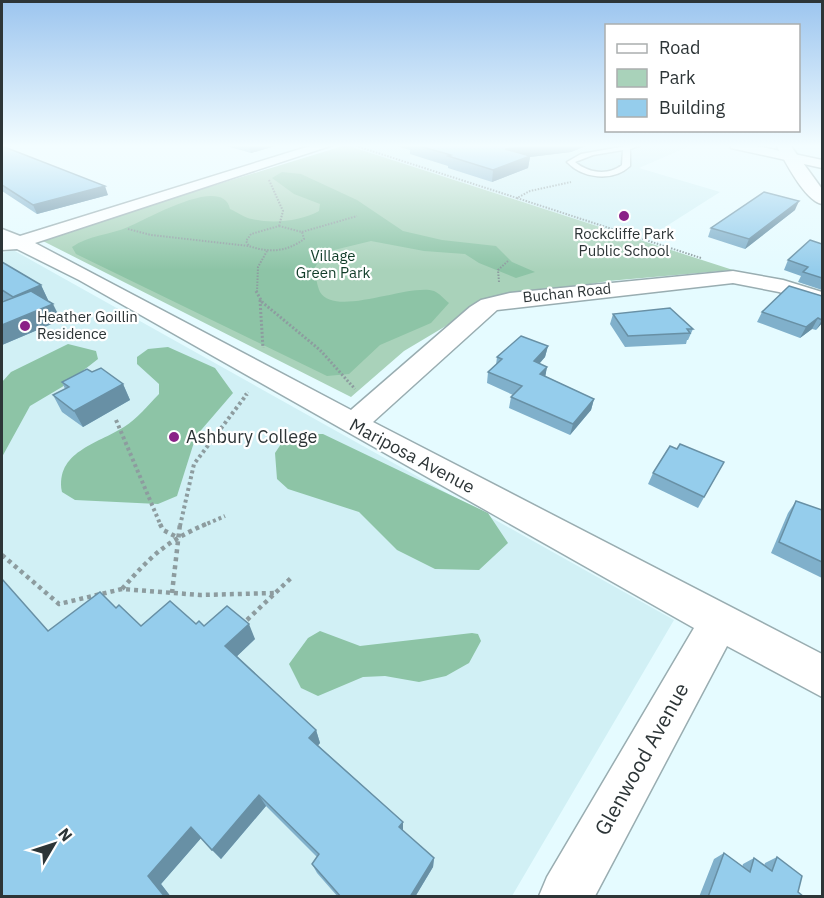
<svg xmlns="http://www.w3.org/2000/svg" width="824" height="898" font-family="'IBM Plex Sans',sans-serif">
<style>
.built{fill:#d1f0f5}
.green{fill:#a9d2ba}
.forest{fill:#8dc4a6}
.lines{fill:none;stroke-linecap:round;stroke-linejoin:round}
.service-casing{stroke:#99adb1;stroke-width:3}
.minor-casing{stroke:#99adb1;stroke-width:3}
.tertiary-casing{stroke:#99adb1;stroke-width:3}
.path-far3{stroke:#8d9c9f;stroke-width:2;stroke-dasharray:1.5 1.5;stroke-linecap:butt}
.path-far2{stroke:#8d9c9f;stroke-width:3;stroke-dasharray:2 2;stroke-linecap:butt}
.path-far1{stroke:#8d9c9f;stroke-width:4;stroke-dasharray:3 3;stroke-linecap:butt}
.path{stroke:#8d9c9f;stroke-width:4.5;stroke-dasharray:4 4;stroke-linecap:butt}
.service{fill:#fff;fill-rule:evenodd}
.minor{fill:#fff;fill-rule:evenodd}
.tertiary{fill:#fff;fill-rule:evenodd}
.wall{fill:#80b0cb}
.shaded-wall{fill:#6890a5}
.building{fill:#95cdec;stroke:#6890a5;stroke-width:1.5}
.poi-dot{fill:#8a2187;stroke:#fff;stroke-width:2}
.labels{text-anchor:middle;stroke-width:4.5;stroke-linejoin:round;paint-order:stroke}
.far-poi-label{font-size:15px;fill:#2d3537;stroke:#fff}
.far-park-label{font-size:15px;fill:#113d29;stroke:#fff}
.far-street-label{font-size:15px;fill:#2d3537;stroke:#fff}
.poi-label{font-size:18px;fill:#2d3537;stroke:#fff;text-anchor:start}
.street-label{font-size:18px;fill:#2d3537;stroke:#fff}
.near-street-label{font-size:21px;fill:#2d3537;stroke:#fff}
</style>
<rect width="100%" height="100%" fill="#e5fbff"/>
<g class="built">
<polygon points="346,145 692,145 639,168 720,192 643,241"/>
<polygon points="13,250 674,620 512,896 2,896 2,253"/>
</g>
<polygon class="green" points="346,145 733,270 608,281 486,302 404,351 351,397 39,239"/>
<g class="forest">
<path d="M282,172L301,174L357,200L403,231L442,240L496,246L512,262L535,272L516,278L479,263L465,254L424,251L371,241L330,251L321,257L314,269C316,276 317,286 320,292C335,318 409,283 434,291C439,293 444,299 449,303L431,323L380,345L349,374L327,376L76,254L72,247C89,235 110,235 128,227C146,220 223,174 230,209C237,212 245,218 252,219C273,224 301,221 319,211L320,204L294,194L272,178Z"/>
<polygon points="68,344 96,351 98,359 62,387 30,406 2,457 2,382 11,372"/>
<path d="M168,347L215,368L233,393L196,436L177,496L158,504L75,500L62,492C55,452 97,444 124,427C137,419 148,405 159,394V384L137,364V357L148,349Z"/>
<polygon points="298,434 323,434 488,513 508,543 479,570 435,569 397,550 359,512 288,489 277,479 275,453 283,441"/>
<polygon points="320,631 360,646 472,633 478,634 481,641 469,663 446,676 419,682 385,676 363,677 318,696 301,688 289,664 308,638"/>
</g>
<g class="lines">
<g class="service-casing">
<path id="service" d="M632,145H641L630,149V166C613,182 583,179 567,162L581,154ZM623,150L622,165C608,176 588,173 575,162L593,155Z"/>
</g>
<g class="minor-casing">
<g id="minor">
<polygon points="313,145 333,145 35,243 351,410 470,307 481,300 510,293 733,271 783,280 822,292 822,306 779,292 733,283 497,310 373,422 822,654 822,697 727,646 595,896 539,896 547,877 694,628 79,280 17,249 2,250 2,229 20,236"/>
<polygon points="730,145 753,145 822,160 822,168 731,148"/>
</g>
</g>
<g class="tertiary-casing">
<path id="tertiary" d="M776,145H790L822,189V204C805,201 785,161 776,145Z"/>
</g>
<g class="path-far3">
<polyline points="353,145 517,198 530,191 571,182"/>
<polyline points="269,180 283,211 279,226"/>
<polyline points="517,198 701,258"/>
<path d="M279,226L302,232L304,239C287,252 269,253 249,246L246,241L251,234Z"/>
<polyline points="128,229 151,235 249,246"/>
<polyline points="302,232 357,216"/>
<polyline points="499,282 498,270 509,260"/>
<polyline points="257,292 258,267 267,251"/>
</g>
<g class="path-far2">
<polyline points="256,291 262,302 320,350 355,389"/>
<polyline points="260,300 263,348"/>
<polyline points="245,395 248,392"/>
</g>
<g class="path-far1">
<polyline points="116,420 161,526"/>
<polyline points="180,526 194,464 247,394"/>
<polyline points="202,526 225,516"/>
</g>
<g class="path">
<polyline points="160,524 163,530 177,537"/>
<polyline points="2,555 59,604 122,589 200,595 275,593"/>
<path d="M122,589C151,556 165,542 206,524"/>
<polyline points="172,593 180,524"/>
<polyline points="247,620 293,576"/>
</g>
<use href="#service" class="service"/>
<use href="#minor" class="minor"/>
<use href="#tertiary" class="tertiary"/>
</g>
<g class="wall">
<polygon points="2,145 16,145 5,147 108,195 37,214 2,191"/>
<polygon points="223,145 275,145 275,146 251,153"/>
<polygon points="394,145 588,145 571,152 530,157 528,168 492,182 448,168 448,166 410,154 410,150"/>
<polygon points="795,210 745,249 708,237 711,228"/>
<polygon points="822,244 822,290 798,282 801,276 784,270 788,260"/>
<polygon points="2,262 41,285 48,300 48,301 61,320 2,345 2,302 4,301 2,300"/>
<polygon points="822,296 822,323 816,330 812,329 800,338 757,322 762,312"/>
<polygon points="613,314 693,329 688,340 687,340 686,344 625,347 610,324"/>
<polygon points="548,346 545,357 539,364 547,367 545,376 594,399 591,410 570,435 509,408 511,397 513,395 487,383 488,372 496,365 497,357"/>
<polygon points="92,372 123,384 130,400 83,427 62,412 53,395 65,389 62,382"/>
<polygon points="677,449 724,462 698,508 648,484 653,473"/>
<polygon points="796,501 822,510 822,578 771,553 788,513"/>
<polygon points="116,608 141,626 196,624 255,639 237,656 316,730 320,743 318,745 403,822 403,831 434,858 433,867 415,897 338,897 317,873 312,864 317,857 266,806 221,859 201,838 161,884 171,897 2,897 48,631"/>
<polygon points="724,853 742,867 743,864 754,858 764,866 765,863 777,857 798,892 804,897 699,897 714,859"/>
</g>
<g class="shaded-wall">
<polygon points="2,145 16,145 2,148"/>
<polygon points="252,145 275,145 275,146 251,153 249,146"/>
<polygon points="541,145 588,145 571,152 530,157 528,168 492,182 493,170 505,149"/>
<polygon points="105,186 108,195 37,214 33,205"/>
<polygon points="799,201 795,210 745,249 749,239"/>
<polygon points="41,285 48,300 21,312 13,297"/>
<polygon points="53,304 61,320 2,345 2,325"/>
<polygon points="818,318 812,329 800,338 806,327"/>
<polygon points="822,319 822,323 816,330 822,320"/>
<polygon points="548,346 545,357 532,372 534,361"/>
<polygon points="547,367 545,378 540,374"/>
<polygon points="123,384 130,400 83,427 74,411"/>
<polygon points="594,399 591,410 570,435 573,424"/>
<polygon points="249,624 255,639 232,661 225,646"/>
<polygon points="316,730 320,743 314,750 309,738"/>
<polygon points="259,795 266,806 221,859 212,850"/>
<polygon points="403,822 403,832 399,827"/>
<polygon points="191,827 202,837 161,884 171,897 165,897 148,876"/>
<polygon points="434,858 433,867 415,897 410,897"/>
</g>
<g class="building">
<polygon points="416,145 541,145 505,149 530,156 493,170 448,156 451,155"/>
<polygon points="2,146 105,186 33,205 2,185"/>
<polygon points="764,192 799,201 749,239 711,228"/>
<polygon points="810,240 822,244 822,278 803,272 808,267 788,260"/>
<polygon points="2,262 41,285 13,297 2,290"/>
<polygon points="789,286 822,296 822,320 818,318 806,327 762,312"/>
<polygon points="31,291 53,304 2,325 2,302"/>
<polygon points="670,308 693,329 687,329 690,333 628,336 613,314"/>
<polygon points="521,336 548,346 534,361 547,367 540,374 594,399 573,424 511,397 522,386 488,372 502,359 497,357"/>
<polygon points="101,368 123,384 74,411 53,395 69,387 62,382 87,369 92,372"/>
<polygon points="680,444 724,462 704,497 653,473 670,446 677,449"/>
<polygon points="796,501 822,510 822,562 779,542"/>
<polygon points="2,579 48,631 100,592 116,608 119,605 141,626 170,601 196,624 199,621 204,626 227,606 249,624 225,646 316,730 309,738 403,822 399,827 434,858 410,897 341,897 312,864 319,854 259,795 212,850 191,827 148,876 165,897 2,897"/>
<polygon points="724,853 750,872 754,858 772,871 777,857 802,876 798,892 804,897 708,897"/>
</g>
<linearGradient id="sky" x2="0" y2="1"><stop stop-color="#9cc5ef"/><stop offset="0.54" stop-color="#f3fdff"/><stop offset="1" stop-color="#f3fdff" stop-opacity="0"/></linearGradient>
<rect width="824" height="270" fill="url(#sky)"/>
<g class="poi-dot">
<circle cx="624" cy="216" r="6"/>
<circle cx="25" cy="326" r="6"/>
<circle cx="174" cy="437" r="6"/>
</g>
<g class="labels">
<g class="far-poi-label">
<text x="624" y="239">Rockcliffe Park<tspan x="624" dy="17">Public School</tspan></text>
<text x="37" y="322" text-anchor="start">Heather Goillin<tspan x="37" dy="17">Residence</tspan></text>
</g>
<g class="far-park-label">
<text x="333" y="261">Village<tspan x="333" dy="17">Green Park</tspan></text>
</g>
<g class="far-street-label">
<text transform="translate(567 293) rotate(-6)" y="5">Buchan Road</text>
</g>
<g class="poi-label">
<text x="186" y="443">Ashbury College</text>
</g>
<g class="street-label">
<text transform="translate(412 456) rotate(28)" y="6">Mariposa Avenue</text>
</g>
<g class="near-street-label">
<text transform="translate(642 759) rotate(-61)" y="7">Glenwood Avenue</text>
</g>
</g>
<rect width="824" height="898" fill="none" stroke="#2d3537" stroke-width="6"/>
<rect x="605" y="24" width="195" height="108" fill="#ffffff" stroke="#abaeaf" stroke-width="1.5"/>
<rect x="617" y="44" width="30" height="9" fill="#ffffff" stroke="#abaeaf" stroke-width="1.5"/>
<text x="659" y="54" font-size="18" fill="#2d3537">Road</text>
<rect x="617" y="69" width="30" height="18" fill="#a9d2ba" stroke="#abaeaf" stroke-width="1.5"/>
<text x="659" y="84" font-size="18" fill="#2d3537">Park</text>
<rect x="617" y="99" width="30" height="18" fill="#95cdec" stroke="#abaeaf" stroke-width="1.5"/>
<text x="659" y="114" font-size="18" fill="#2d3537">Building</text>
<g transform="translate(54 844) rotate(51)" stroke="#ffffff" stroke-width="4.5" paint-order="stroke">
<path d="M0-4.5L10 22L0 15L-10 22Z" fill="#2d3537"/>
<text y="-9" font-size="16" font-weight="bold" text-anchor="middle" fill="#2d3537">N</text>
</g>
</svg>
